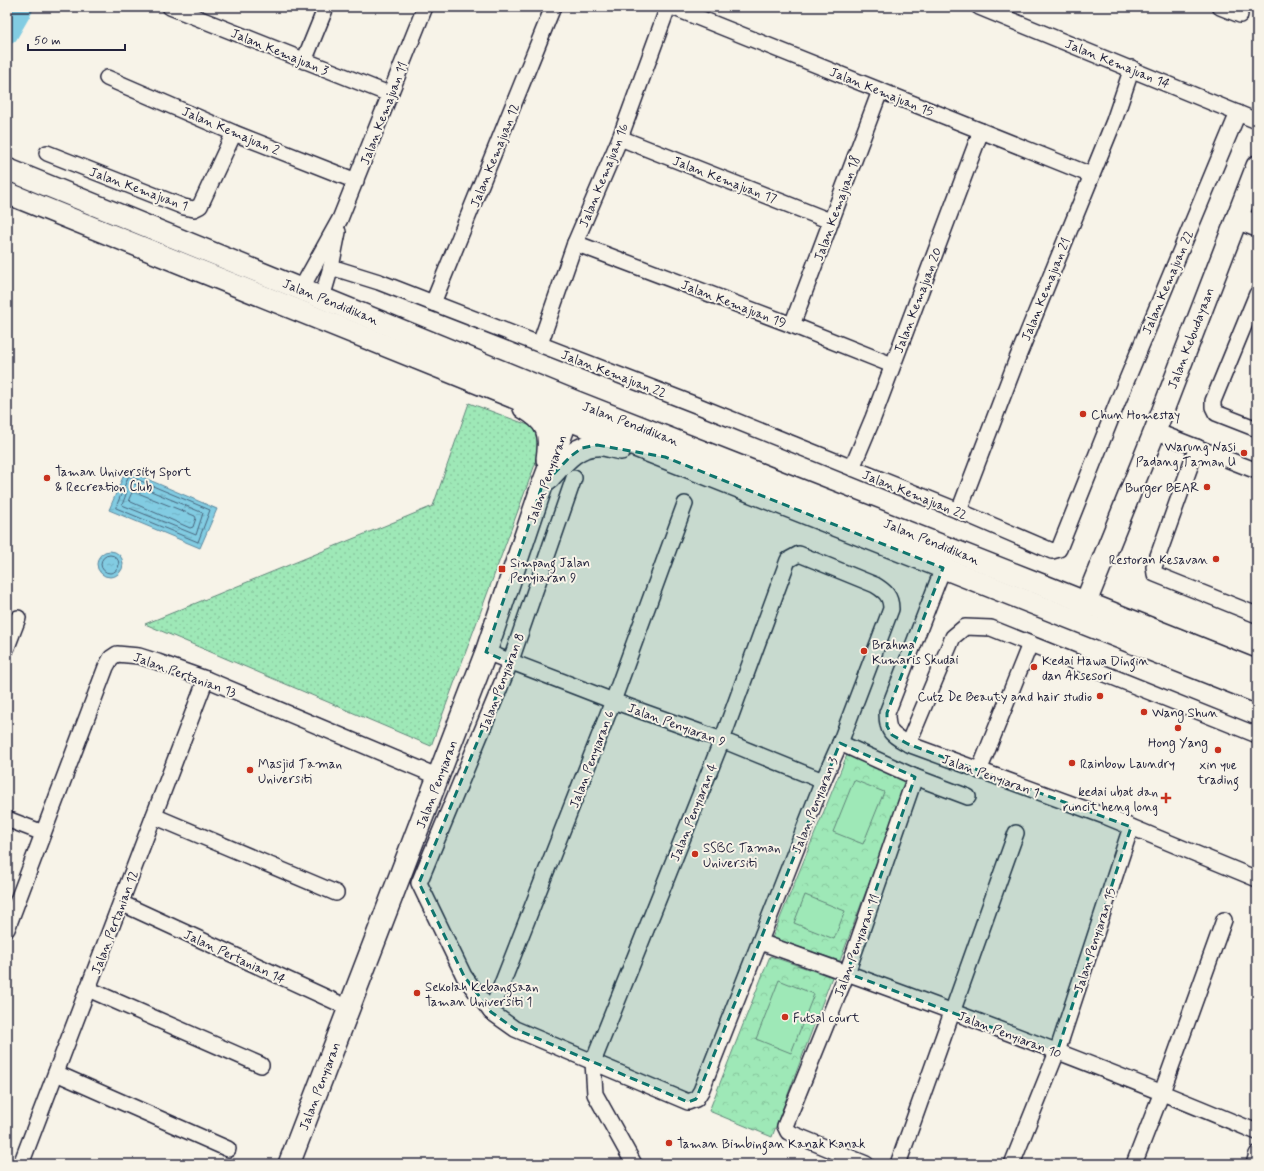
<svg xmlns="http://www.w3.org/2000/svg" width="1264" height="1171" font-family="Mynerve,sans-serif">
<style>
.grass{fill:url(#grass-dots);stroke:#608579}
.park{fill:url(#park-crowns);stroke:#608579}
.pitch{fill:#9ee8b7;stroke:#608579}
.water{fill:url(#water-ripples);stroke:#5c889f}
.lines{fill:none;stroke-linecap:round;stroke-linejoin:round}
.shore{stroke:#48667e;stroke-width:1}
.river{stroke:#82cce2;stroke-width:23}
.street-casing{stroke:#22223b;stroke-width:18}
.secondary-casing{stroke:#22223b;stroke-width:24}
.street{stroke:#f7f3e8;stroke-width:15}
.secondary{stroke:#f7f3e8;stroke-width:21}
.marked{fill:#0f766e;fill-opacity:0.2;stroke:#0f766e;stroke-width:3;stroke-dasharray:8 5;stroke-linejoin:round}
.poi-dot{fill:#c8321e;stroke:#f7f3e8;stroke-width:1.5}
.labels{text-anchor:middle;stroke-width:4;stroke-linejoin:round;paint-order:stroke}
.street-label{font-size:13px;fill:#22223b;stroke:#f7f3e8}
.poi-label{font-size:13px;fill:#22223b;stroke:#f7f3e8;text-anchor:start}
</style>
<defs>
<pattern id="grass-dots" width="8" height="8" patternUnits="userSpaceOnUse"><rect width="8" height="8" fill="#9ee8b7"/><path d="M2 2h.1M6 6h.1" fill="none" stroke="#88c79e" stroke-width="1.8" stroke-linecap="round"/></pattern>
<pattern id="park-crowns" width="20" height="18" patternUnits="userSpaceOnUse"><rect width="20" height="18" fill="#9ee8b7"/><path d="M2 6a3 3 0 1 1 6 0M12 15a3 3 0 1 1 6 0" fill="none" stroke="#88c79e"/></pattern>
<pattern id="water-ripples" width="26" height="14" patternUnits="userSpaceOnUse"><rect width="26" height="14" fill="#82cce2"/><path d="M2 4q2-2 4 0t4 0M15 11q2-2 4 0t4 0" fill="none" stroke="#70afc3"/></pattern>
</defs>
<rect width="100%" height="100%" fill="#f7f3e8"/>
<filter id="ink" filterUnits="userSpaceOnUse"><feTurbulence type="fractalNoise" baseFrequency=".025" numOctaves="2"/><feDisplacementMap in="SourceGraphic" scale="8" xChannelSelector="R" yChannelSelector="G"/><feConvolveMatrix kernelMatrix="1 2 1 2 8 2 1 2 1" color-interpolation-filters="sRGB"/></filter>
<g filter="url(#ink)">
<polygon class="grass" points="469,403 547,432 431,746 145,624 433,506"/>
<g class="park">
<polygon points="847,755 907,781 840,961 772,938"/>
<polygon points="770,956 832,977 772,1137 709,1111"/>
</g>
<g class="pitch">
<polygon points="854,780 884,792 863,844 833,832"/>
<polygon points="805,895 845,911 834,939 794,923"/>
<polygon points="779,980 814,994 791,1053 756,1039"/>
</g>
<g class="water">
<polygon points="126,470 217,509 200,548 109,510"/>
<circle cx="110" cy="564" r="13"/>
</g>
<g class="lines">
<g class="shore">
<polygon points="129,476 210,510 198,542 116,508"/>
<polygon points="132,483 203,513 196,535 122,505 130,484"/>
<polygon points="133,491 195,516 196,518 193,527 190,528 131,502 129,500"/>
<circle cx="110" cy="564" r="9"/>
</g>
<polyline class="river" points="7,33 22,7"/>
<g class="street-casing">
<g id="street">
<polyline points="170,7 389,94"/>
<polyline points="672,7 1091,175"/>
<polyline points="979,7 1257,121"/>
<polyline points="1220,7 1240,15"/>
<polyline points="304,61 326,7"/>
<polyline points="107,78 234,133 356,181"/>
<polyline points="620,138 830,221"/>
<polyline points="47,153 184,207 194,209 200,206 234,133"/>
<polyline points="575,243 792,325 892,365"/>
<polyline points="331,267 379,282 701,407 959,511 1052,551 1059,549 1118,401 1238,113"/>
<polyline points="301,289 340,219 425,7"/>
<polyline points="1257,294 1213,401 1213,407 1216,413 1257,429"/>
<polyline points="322,298 331,267 338,232"/>
<polyline points="433,303 553,7"/>
<polyline points="792,325 880,91"/>
<polyline points="540,344 575,243 620,138 668,7"/>
<polyline points="1155,431 1257,471"/>
<polyline points="1197,447 1154,567 1155,574 1257,615"/>
<polyline points="852,468 873,418 981,131"/>
<path d="M574,478L510,663L419,883L464,976L491,1012L515,1029L688,1102L696,1099L701,1091L823,781L840,743L891,609C891,596 885,591 875,585L799,554L788,560L722,740L593,1062L595,1094L634,1164"/>
<polyline points="959,511 1017,359 1114,121 1132,68"/>
<path d="M943,568L887,713C887,733 892,735 908,744L1107,817L1257,879"/>
<polyline points="7,647 18,618"/>
<polyline points="486,652 613,701 722,740 823,781"/>
<polyline points="840,743 915,777 968,797"/>
<polyline points="908,744 953,637 965,627 991,628 1257,735"/>
<polyline points="979,771 1030,644"/>
<polyline points="154,816 336,893"/>
<polyline points="7,819 43,833"/>
<polyline points="121,903 349,1008"/>
<polyline points="7,929 106,667 111,658 117,654 139,656 158,662 206,679 439,777"/>
<path d="M760,942C927,1001 1094,1063 1257,1132"/>
<polyline points="88,989 261,1065"/>
<polyline points="491,1012 613,701 685,504"/>
<polyline points="56,1073 228,1149"/>
<polyline points="21,1164 206,679"/>
<polyline points="866,1164 788,1132 785,1126 847,973 915,777"/>
<polyline points="898,1164 1016,833"/>
<polyline points="1012,1164 1057,1052 1131,827"/>
<polyline points="1134,1164 1162,1092 1224,920"/>
<polyline points="1254,1164 1257,1154"/>
</g>
</g>
<g class="secondary-casing">
<g id="secondary">
<polyline points="7,169 574,401 1042,585 1257,671"/>
<polyline points="7,193 567,419 1257,692"/>
<polyline points="1237,218 1257,226"/>
<path d="M524,408C548,422 551,433 547,459"/>
<path d="M549,478C562,464 576,445 597,445C604,444 614,448 621,449"/>
<polyline points="1081,614 1155,431 1257,166"/>
<polyline points="289,1164 486,652 542,486 572,407"/>
</g>
</g>
<use href="#street" class="street"/>
<use href="#secondary" class="secondary"/>
</g>
</g>
<path class="marked" d="M597,445L665,457L943,568L887,713V726L892,735L908,744L1131,827L1057,1052L847,973L915,777L840,743L696,1099L688,1102L515,1029L491,1012L464,976L419,883L510,663L486,652L542,486L571,456L582,448Z"/>
<g class="poi-dot">
<circle cx="1083" cy="414" r="4"/>
<circle cx="1244" cy="453" r="4"/>
<circle cx="47" cy="478" r="4"/>
<circle cx="1207" cy="487" r="4"/>
<circle cx="1216" cy="559" r="4"/>
<rect x="498" y="565" width="8" height="8" rx="2"/>
<circle cx="864" cy="651" r="4"/>
<circle cx="1034" cy="667" r="4"/>
<circle cx="1100" cy="696" r="4"/>
<circle cx="1144" cy="712" r="4"/>
<circle cx="1178" cy="728" r="4"/>
<circle cx="1218" cy="750" r="4"/>
<circle cx="1072" cy="763" r="4"/>
<circle cx="250" cy="770" r="4"/>
<path d="M1164 792h4v4h4v4h-4v4h-4v-4h-4v-4h4z"/>
<circle cx="695" cy="854" r="4"/>
<circle cx="417" cy="993" r="4"/>
<circle cx="785" cy="1017" r="4"/>
<circle cx="669" cy="1143" r="4"/>
</g>
<g class="labels">
<g class="street-label">
<text transform="translate(280 51) rotate(22)" y="5">Jalan Kemajuan 3</text>
<text transform="translate(1118 63) rotate(22)" y="5">Jalan Kemajuan 14</text>
<text transform="translate(882 91) rotate(22)" y="5">Jalan Kemajuan 15</text>
<text transform="translate(383 113) rotate(-69)" y="5">Jalan Kemajuan 11</text>
<text transform="translate(231 130) rotate(23)" y="5">Jalan Kemajuan 2</text>
<text transform="translate(494 155) rotate(-68)" y="5">Jalan Kemajuan 12</text>
<text transform="translate(603 175) rotate(-68)" y="5">Jalan Kemajuan 16</text>
<text transform="translate(725 179) rotate(21)" y="5">Jalan Kemajuan 17</text>
<text transform="translate(139 188) rotate(20)" y="5">Jalan Kemajuan 1</text>
<text transform="translate(836 208) rotate(-70)" y="5">Jalan Kemajuan 18</text>
<text transform="translate(1167 282) rotate(-67)" y="5">Jalan Kemajuan 22</text>
<text transform="translate(1045 289) rotate(-68)" y="5">Jalan Kemajuan 21</text>
<text transform="translate(917 300) rotate(-69)" y="5">Jalan Kemajuan 20</text>
<text transform="translate(331 301) rotate(22)" y="5">Jalan Pendidikan</text>
<text transform="translate(734 303) rotate(21)" y="5">Jalan Kemajuan 19</text>
<text transform="translate(1190 338) rotate(-69)" y="5">Jalan Kebudayaan</text>
<text transform="translate(614 373) rotate(21)" y="5">Jalan Kemajuan 22</text>
<text transform="translate(631 423) rotate(21)" y="5">Jalan Pendidikan</text>
<text transform="translate(546 479) rotate(-70)" y="5">Jalan Penyiaran</text>
<text transform="translate(915 494) rotate(22)" y="5">Jalan Kemajuan 22</text>
<text transform="translate(932 541) rotate(22)" y="5">Jalan Pendidikan</text>
<text transform="translate(185 674) rotate(20)" y="5">Jalan Pertanian 13</text>
<text transform="translate(501 682) rotate(-69)" y="5">Jalan Penyiaran 8</text>
<text transform="translate(677 724) rotate(20)" y="5">Jalan Penyiaran 9</text>
<text transform="translate(591 759) rotate(-69)" y="5">Jalan Penyiaran 6</text>
<text transform="translate(991 775) rotate(20)" y="5">Jalan Penyiaran 1</text>
<text transform="translate(436 784) rotate(-69)" y="5">Jalan Penyiaran</text>
<text transform="translate(814 805) rotate(-68)" y="5">Jalan Penyiaran 3</text>
<text transform="translate(693 812) rotate(-68)" y="5">Jalan Penyiaran 4</text>
<text transform="translate(114 922) rotate(-69)" y="5">Jalan Pertanian 12</text>
<text transform="translate(1094 940) rotate(-72)" y="5">Jalan Penyiaran 15</text>
<text transform="translate(856 945) rotate(-70)" y="5">Jalan Penyiaran 11</text>
<text transform="translate(235 956) rotate(25)" y="5">Jalan Pertanian 14</text>
<text transform="translate(1010 1034) rotate(21)" y="5">Jalan Penyiaran 10</text>
<text transform="translate(319 1086) rotate(-69)" y="5">Jalan Penyiaran</text>
</g>
<g class="poi-label">
<text x="1091" y="419">Chun Homestay</text>
<text x="1236" y="451" text-anchor="end">Warung Nasi<tspan x="1236" dy="15">Padang Taman U</tspan></text>
<text x="55" y="476">Taman University Sport<tspan x="55" dy="15">&amp; Recreation Club</tspan></text>
<text x="1199" y="492" text-anchor="end">Burger BEAR</text>
<text x="1208" y="564" text-anchor="end">Restoran Kesavan</text>
<text x="510" y="567">Simpang Jalan<tspan x="510" dy="15">Penyiaran 9</tspan></text>
<text x="872" y="649">Brahma<tspan x="872" dy="15">Kumaris Skudai</tspan></text>
<text x="1042" y="665">Kedai Hawa Dingin<tspan x="1042" dy="15">dan Aksesori</tspan></text>
<text x="1092" y="701" text-anchor="end">Cutz De Beauty and hair studio</text>
<text x="1152" y="717">Wang Shun</text>
<text x="1178" y="747" text-anchor="middle">Hong Yang</text>
<text x="258" y="768">Masjid Taman<tspan x="258" dy="15">Universiti</tspan></text>
<text x="1080" y="768">Rainbow Laundry</text>
<text x="1218" y="769" text-anchor="middle">xin yue<tspan x="1218" dy="15">trading</tspan></text>
<text x="1158" y="796" text-anchor="end">kedai ubat dan<tspan x="1158" dy="15">runcit heng long</tspan></text>
<text x="703" y="852">SSBC Taman<tspan x="703" dy="15">Universiti</tspan></text>
<text x="425" y="991">Sekolah Kebangsaan<tspan x="425" dy="15">Taman Universiti 1</tspan></text>
<text x="793" y="1022">Futsal court</text>
<text x="677" y="1148">Taman Bimbingan Kanak Kanak</text>
</g>
</g>
<rect width="1264" height="1171" fill="none" stroke="#f7f3e8" stroke-width="24"/>
<rect x="12" y="12" width="1240" height="1147" fill="none" stroke="#22223b" stroke-width="1.5" filter="url(#ink)"/>
<path d="M28 44v6h97v-6" fill="none" stroke="#22223b" stroke-width="2"/>
<text x="34" y="44" font-size="12" fill="#22223b" stroke="#f7f3e8" stroke-width="3" paint-order="stroke">50 m</text>
</svg>
